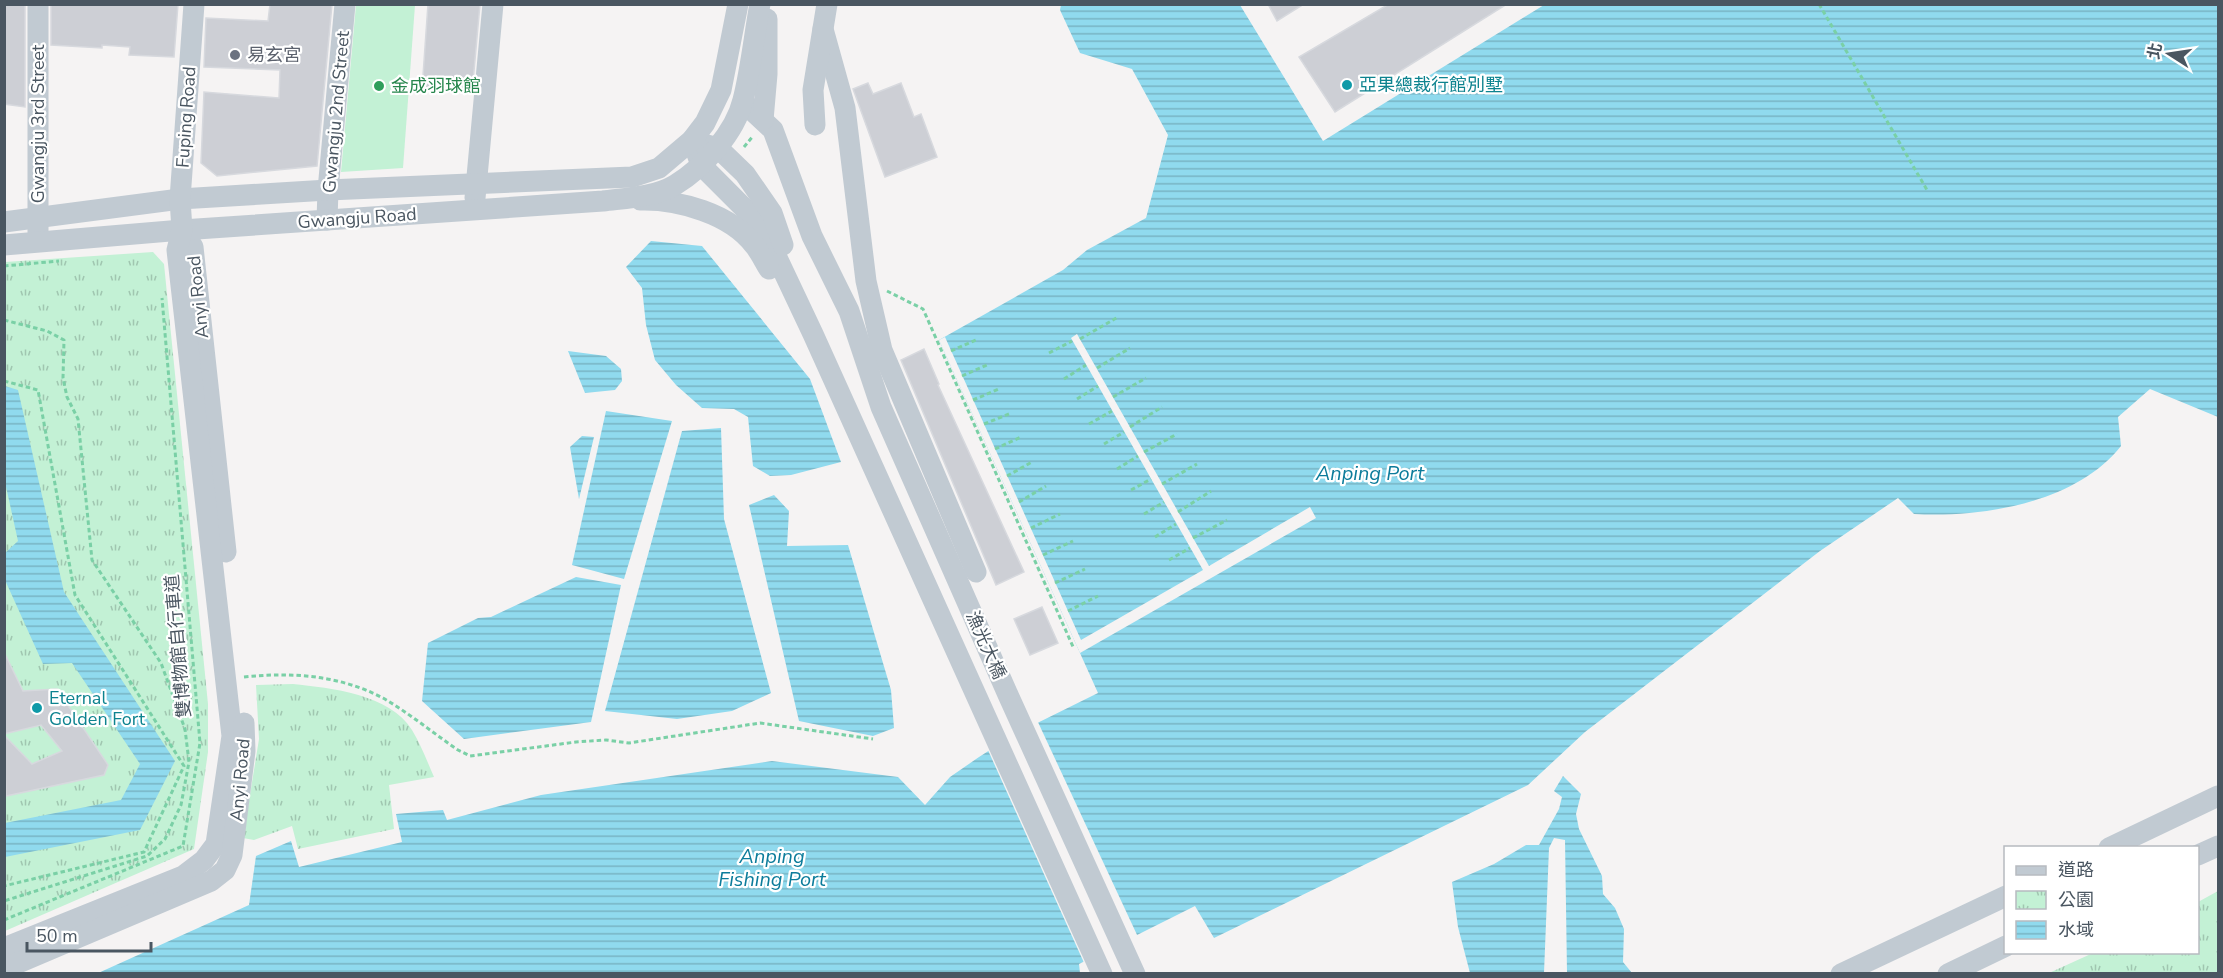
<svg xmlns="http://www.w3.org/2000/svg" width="2223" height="978" font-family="'Nunito Sans','Noto Sans TC',sans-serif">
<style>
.park{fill:url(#park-tufts)}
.garden{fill:#c3f1d5}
.water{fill:url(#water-rules)}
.pier{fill:#f5f3f3}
.building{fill:#cdcfd5;stroke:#d7d9de;stroke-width:1.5}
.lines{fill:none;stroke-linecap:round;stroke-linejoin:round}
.path{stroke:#7ad0a6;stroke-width:3;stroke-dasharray:4.5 3;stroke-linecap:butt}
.minor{stroke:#c1cad2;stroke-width:21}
.worship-dot{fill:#6b7280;stroke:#fff;stroke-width:2}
.culture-dot{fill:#0f9aa8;stroke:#fff;stroke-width:2}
.leisure-dot{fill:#2e9e5b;stroke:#fff;stroke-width:2}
.labels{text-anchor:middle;stroke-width:4.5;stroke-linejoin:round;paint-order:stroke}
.worship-label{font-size:18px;fill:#5b616d;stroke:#fff;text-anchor:start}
.culture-label{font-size:18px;fill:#0d838f;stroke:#fff;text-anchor:start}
.leisure-label{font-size:18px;fill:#27864d;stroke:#fff;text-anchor:start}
.street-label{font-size:18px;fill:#4a5661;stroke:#fff}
.water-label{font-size:20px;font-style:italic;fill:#0c7c9b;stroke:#fff}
</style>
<defs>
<pattern id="park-tufts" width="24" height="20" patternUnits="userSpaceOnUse" patternTransform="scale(1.5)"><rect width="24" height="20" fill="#c3f1d5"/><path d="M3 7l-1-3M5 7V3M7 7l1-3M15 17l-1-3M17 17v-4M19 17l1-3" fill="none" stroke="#a0c6b0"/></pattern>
<pattern id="water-rules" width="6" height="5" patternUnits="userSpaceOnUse" patternTransform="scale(1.5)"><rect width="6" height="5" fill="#90daee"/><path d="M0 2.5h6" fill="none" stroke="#78b4c4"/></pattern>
</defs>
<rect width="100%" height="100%" fill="#f5f3f3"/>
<g class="park">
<polygon points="153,252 164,264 208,704 208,752 194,849 5,931 5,262"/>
<path d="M293,684C331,688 390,694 412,730C421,745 427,761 434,777L389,785L394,829L298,849L292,826L254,840L243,838L259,739L256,685Z"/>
<polygon points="2218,891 2218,973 2049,973 2093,953 2198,952 2198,902"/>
</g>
<polygon class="garden" points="356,5 415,5 403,168 341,172"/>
<g class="water">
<path d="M1061,5H1240L1323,141L1544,5H2218V417L2150,389L2118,417L2121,446C2076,503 1982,518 1914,514L1898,498L1820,551L1585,732L1528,785L1214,938L1195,906L1079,964L1080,973L96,974L249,905L256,856L291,841L299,867L402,842L396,814L443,810L447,820L541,795L772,761L898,777L925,805L950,777L979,757L1015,734L1098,693L939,340L1063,270L1087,250L1146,218L1168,135L1132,69L1080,53L1060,10Z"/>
<polygon points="651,241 702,246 810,379 841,462 791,475 770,476 753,466 748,417 734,409 702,408 676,385 655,360 646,325 642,288 626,267"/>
<polygon points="568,351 606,356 621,369 622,381 615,390 585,393"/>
<polygon points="5,386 18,390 64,592 175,761 140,830 5,857 5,823 121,800 140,764 72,663 43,664 5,580 5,553 18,541 5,482"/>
<polygon points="606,411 672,421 624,579 572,565"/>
<polygon points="721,428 724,519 771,693 732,711 677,719 605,711 682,431"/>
<polygon points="582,436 594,437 579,499 570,447"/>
<polygon points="774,495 789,511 787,546 848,545 891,690 894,728 873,736 799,721 749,505"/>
<polygon points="576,577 621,585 591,722 464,739 422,701 428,643 478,618 491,617"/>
<polygon points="1563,776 1581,794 1576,814 1579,829 1602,876 1603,894 1615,908 1624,929 1623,962 1632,973 1567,973 1565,840 1554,838 1549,848 1544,973 1470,973 1458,927 1452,882 1494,864 1526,845 1539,845 1559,809 1562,797 1554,791"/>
</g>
<g class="pier">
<polygon points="1077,334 1209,566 1310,507 1316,518 1080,653 939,340 945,337 1081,640 1203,570 1071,338"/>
<polygon points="1037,720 1138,937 1085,965 987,748"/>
</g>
<g class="building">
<polygon points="4,4 25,4 25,107 4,104"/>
<polygon points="51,4 178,4 174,57 129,55 130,47 102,45 102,48 51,45"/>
<polygon points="270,4 332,4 317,166 217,176 201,163 204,92 279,98 280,70 204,67 206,18 268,21"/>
<polygon points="428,4 480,4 472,93 422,90"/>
<polygon points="1268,4 1304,4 1277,21"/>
<polygon points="1389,4 1507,4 1335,112 1299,57"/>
<polygon points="868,83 873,94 901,83 914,117 921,114 937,157 885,177 853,89"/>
<polygon points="924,349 939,384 938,385 1024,572 996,585 901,360"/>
<polygon points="1042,607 1058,643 1030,655 1014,619"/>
<polygon points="4,652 23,691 57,689 108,765 104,775 6,796 4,735 32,764 62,751 41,725 4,734"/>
</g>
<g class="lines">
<g class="path">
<polyline points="1819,4 1927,190"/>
<polyline points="744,147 753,136"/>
<polyline points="4,266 59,261"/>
<polyline points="887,291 923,309 1074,649"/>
<polyline points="4,320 47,331 64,340 63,378 67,397 78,419 92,560 161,663 185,729 189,762 181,805 165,839 147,856 4,901"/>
<polyline points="1080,339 1118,317"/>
<polyline points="951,351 976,340"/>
<polyline points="1049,353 1072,341"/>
<polyline points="1097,368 1130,348"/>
<polyline points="962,376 987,365"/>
<polyline points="1064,379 1086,365"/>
<polyline points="4,381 38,390 75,595 184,766 144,852 4,886"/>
<polyline points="1113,397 1146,378"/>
<polyline points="1077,399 1098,386"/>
<polyline points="973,400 999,389"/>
<polyline points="984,424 1009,414"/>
<polyline points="1089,424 1112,411"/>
<polyline points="1130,427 1162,407"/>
<polyline points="1104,444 1124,432"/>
<polyline points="995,449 1021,437"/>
<polyline points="1144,452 1177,434"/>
<polyline points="1117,469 1138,456"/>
<polyline points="1007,476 1032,462"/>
<polyline points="1162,484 1197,464"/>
<polyline points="1131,490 1151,479"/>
<polyline points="1019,502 1046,486"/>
<polyline points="1178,512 1211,491"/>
<polyline points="1144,514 1164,502"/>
<polyline points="1031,528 1060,514"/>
<polyline points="1155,537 1176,524"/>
<polyline points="1193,538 1227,520"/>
<polyline points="1043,555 1073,541"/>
<polyline points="1169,560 1190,548"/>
<polyline points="1055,583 1085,569"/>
<polyline points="1068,611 1098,596"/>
<path d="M244,677C292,672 339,675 383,698C409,713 433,733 458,750L470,756L576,742L606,740L629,743L760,723L873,739"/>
<polyline points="4,920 183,846 200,743 162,298"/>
</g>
<g class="minor">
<polyline points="823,29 845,108 866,281 882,350 976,572"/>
<polyline points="743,102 773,130 812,236 849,311 881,407 1009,697 1135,974"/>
<polyline points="763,120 767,74 767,19"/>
<polyline points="815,125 813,90 827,4"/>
<polyline points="692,140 701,165 762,226 813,334 1102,974"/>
<polyline points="704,144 718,148 745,174 772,213 783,245"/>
<polyline points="475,198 493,4"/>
<path d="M640,200C678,199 731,214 754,245C760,252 764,261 769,269"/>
<polyline points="327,220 328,190 345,4"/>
<polyline points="4,222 180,199 328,190 632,177 659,168 692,140 705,123 721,90 738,4"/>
<polyline points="182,230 193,247 226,552"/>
<polyline points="38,232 38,4"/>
<path d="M4,245L182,230L603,201C626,198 655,197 675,185C703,168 735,133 743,100C751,69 754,36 760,4"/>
<polyline points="2109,848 2218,796"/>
<polyline points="2198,855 2218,846"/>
<polyline points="4,948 183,876 204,860 216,844 232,736 177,250 182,230 180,199 194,4"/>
<polyline points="4,969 211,881 225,870 232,855 245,751 244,723"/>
<polyline points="1841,974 2006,896"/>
<polyline points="1948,974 2006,946"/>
</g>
</g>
<circle class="worship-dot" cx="235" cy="55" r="6"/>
<g class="culture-dot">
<circle cx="1347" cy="85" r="6"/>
<circle cx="37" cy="708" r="6"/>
</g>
<circle class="leisure-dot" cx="379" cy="86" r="6"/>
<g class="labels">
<g class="worship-label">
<text x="247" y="61">易玄宮</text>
</g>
<g class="culture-label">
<text x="1359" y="91">亞果總裁行館別墅</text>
<text x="49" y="704">Eternal<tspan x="49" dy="21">Golden Fort</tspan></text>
</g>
<g class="leisure-label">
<text x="391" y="92">金成羽球館</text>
</g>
<g class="street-label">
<text transform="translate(336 112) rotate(-85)" y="6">Gwangju 2nd Street</text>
<text transform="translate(186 117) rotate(-86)" y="6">Fuping Road</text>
<text transform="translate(38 124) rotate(-90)" y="6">Gwangju 3rd Street</text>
<text transform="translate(357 218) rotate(-4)" y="6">Gwangju Road</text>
<text transform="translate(198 297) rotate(-96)" y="6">Anyi Road</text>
<text transform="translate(986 645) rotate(66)" y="6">漁光大橋</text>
<text transform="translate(178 646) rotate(-95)" y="6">雙博物館自行車道</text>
<text transform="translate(240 780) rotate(-85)" y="6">Anyi Road</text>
</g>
<g class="water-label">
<text x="1370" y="480">Anping Port</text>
<text x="772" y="863">Anping<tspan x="772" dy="23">Fishing Port</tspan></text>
</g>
</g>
<rect width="2223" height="978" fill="none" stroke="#4a5661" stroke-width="12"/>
<rect x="2004" y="846" width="195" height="108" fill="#ffffff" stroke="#b7bbc0" stroke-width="1.5"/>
<rect x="2016" y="866" width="30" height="9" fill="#c1cad2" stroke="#b7bbc0" stroke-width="1.5"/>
<text x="2058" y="876" font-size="18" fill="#4a5661">道路</text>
<rect x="2016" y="891" width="30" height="18" fill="url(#park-tufts)" stroke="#b7bbc0" stroke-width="1.5"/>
<text x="2058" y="906" font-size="18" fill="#4a5661">公園</text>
<rect x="2016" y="921" width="30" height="18" fill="url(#water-rules)" stroke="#b7bbc0" stroke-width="1.5"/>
<text x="2058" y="936" font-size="18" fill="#4a5661">水域</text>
<g transform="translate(2169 54) rotate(282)" stroke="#ffffff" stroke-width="4.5" paint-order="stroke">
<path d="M0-4.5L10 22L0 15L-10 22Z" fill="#4a5661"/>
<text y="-9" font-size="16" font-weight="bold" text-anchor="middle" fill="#4a5661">北</text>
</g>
<path d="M27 942v9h124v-9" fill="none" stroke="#4a5661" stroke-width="3"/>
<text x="36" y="942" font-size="18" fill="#4a5661" stroke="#ffffff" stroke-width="4.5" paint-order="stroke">50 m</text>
</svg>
